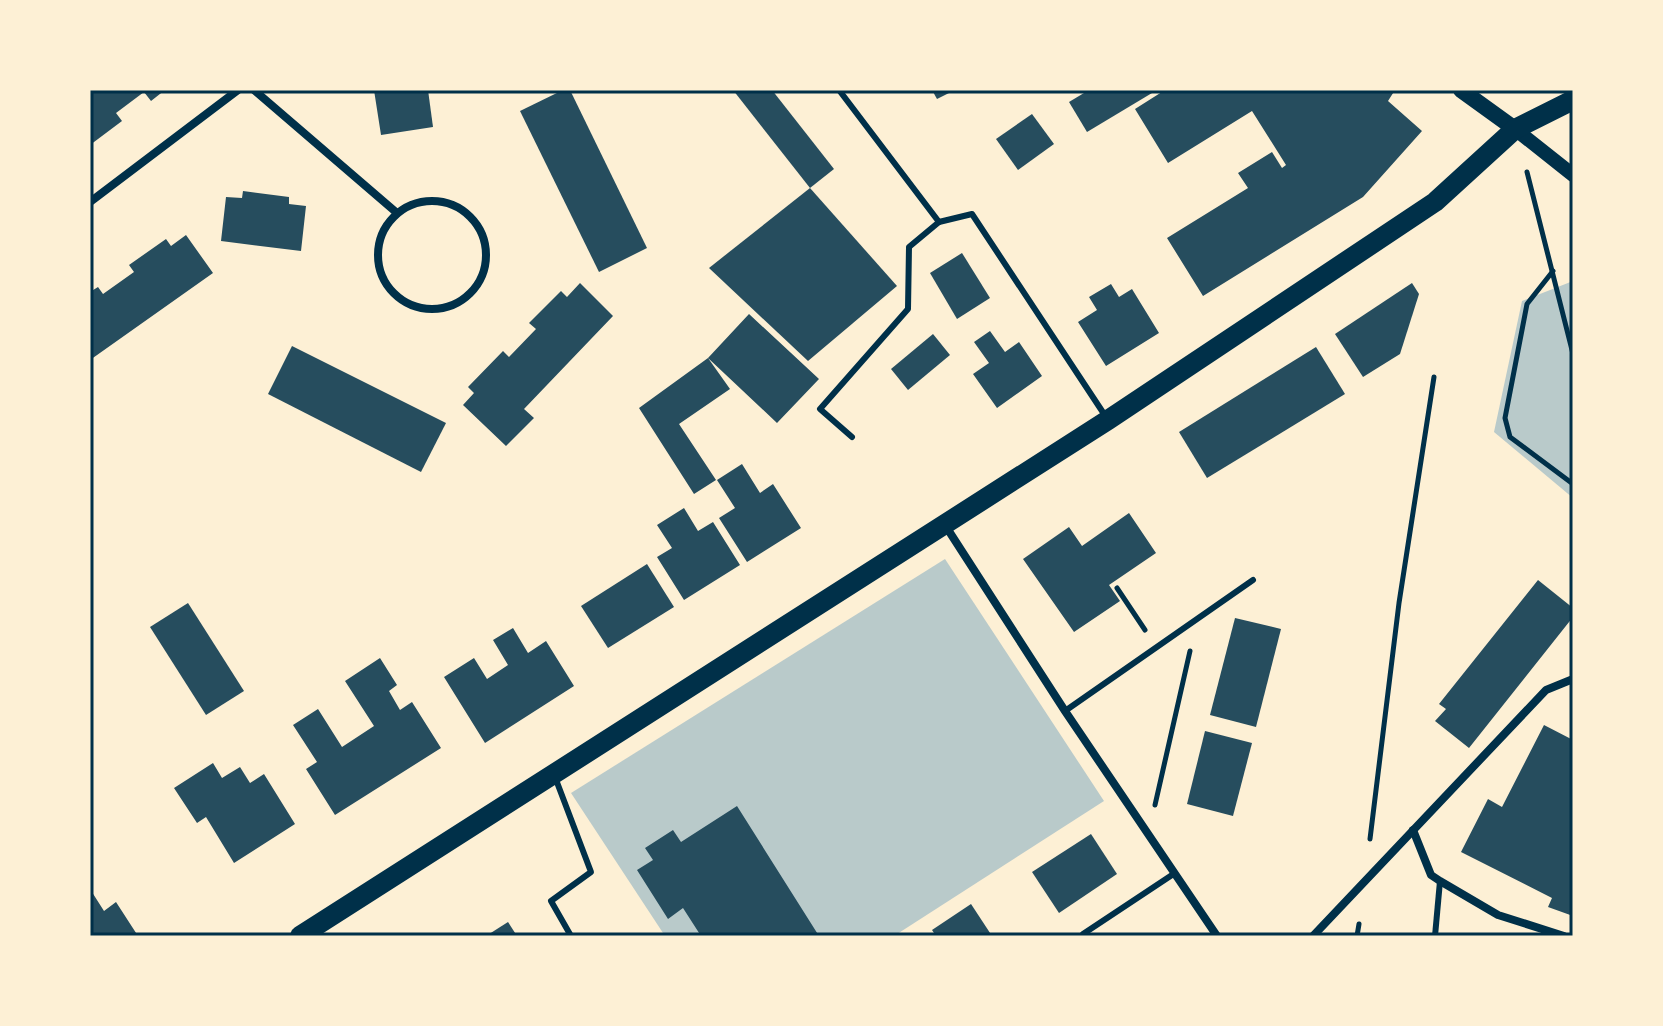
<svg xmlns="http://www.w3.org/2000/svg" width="1663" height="1026" font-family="Poppins,sans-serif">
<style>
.green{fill:#b9caca}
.building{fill:#264d5e}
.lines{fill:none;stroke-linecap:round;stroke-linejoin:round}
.path{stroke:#003049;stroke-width:5}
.service{stroke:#003049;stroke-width:6}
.minor{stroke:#003049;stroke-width:8}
.tertiary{stroke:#003049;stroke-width:14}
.secondary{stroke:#003049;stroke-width:16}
.primary{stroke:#003049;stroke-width:20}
.neatline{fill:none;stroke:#003049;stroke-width:3}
</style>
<rect width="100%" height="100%" fill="#fdf0d5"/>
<g class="green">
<polygon points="1573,281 1573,498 1494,432 1522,301"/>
<polygon points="945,559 1104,801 894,936 665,936 571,793"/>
</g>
<g class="building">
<polygon points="90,90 165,90 151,101 144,92 116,113 122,121 90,145"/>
<polygon points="374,90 428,90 433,127 381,135"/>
<polygon points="563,90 570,90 647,248 599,272 520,111"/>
<polygon points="733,90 772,90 834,169 810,188"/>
<polygon points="932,90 955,90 937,99"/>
<polygon points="1089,90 1157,90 1087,132 1069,102"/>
<polygon points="1165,90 1395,90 1388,101 1422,131 1363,197 1203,296 1167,238 1248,188 1238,173 1272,152 1282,168 1286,165 1252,111 1168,163 1135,109"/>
<polygon points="1032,114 1054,144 1018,170 996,139"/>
<polygon points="810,188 897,286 808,361 709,268"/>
<polygon points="243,191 289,197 289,204 306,206 301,251 221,241 226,197 242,198"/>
<polygon points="186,235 213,273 90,360 90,292 98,287 103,294 134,272 129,265 166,239 171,246"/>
<polygon points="962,253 990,298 957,319 930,273"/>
<polygon points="580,283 613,316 524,409 534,418 506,446 463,405 474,393 468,387 503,351 509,357 536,329 529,323 561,291 567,297"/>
<polygon points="1412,283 1419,294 1400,354 1363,377 1335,334"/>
<polygon points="1111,284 1119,297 1132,289 1159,333 1106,366 1078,322 1097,310 1089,297"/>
<polygon points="749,314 819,379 777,423 708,358 730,389 679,424 716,480 694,494 639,408 708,358"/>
<polygon points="990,331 1005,352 1019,342 1042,376 997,408 973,374 989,363 974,342"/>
<polygon points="933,334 950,355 908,390 891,369"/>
<polygon points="292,346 446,423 421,472 268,394"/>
<polygon points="1316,347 1345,394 1207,478 1179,432"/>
<polygon points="742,464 760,493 773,484 801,528 747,562 719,518 735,508 717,480"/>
<polygon points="684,508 698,531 713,522 740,565 684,600 657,557 672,548 657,525"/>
<polygon points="1129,513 1156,553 1109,585 1120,601 1074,632 1023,559 1069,527 1082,546"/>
<polygon points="647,564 674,607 608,648 581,606"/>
<polygon points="1538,580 1573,608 1573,617 1469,748 1435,721 1446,709 1439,704"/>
<polygon points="188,603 244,691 206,715 150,627"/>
<polygon points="1235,618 1281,629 1256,727 1210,715"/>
<polygon points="513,628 528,653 546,641 574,686 485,743 444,677 474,658 487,679 508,665 493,640"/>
<polygon points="380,658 397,685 389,691 400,710 412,702 441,748 335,815 306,769 317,762 293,725 318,709 342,747 374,726 345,681"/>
<polygon points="1544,725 1573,740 1573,916 1548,907 1552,898 1461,852 1488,799 1502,807"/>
<polygon points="1205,731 1252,743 1233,816 1187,804"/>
<polygon points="213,763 222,778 240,767 250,783 264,774 295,824 234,863 206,817 197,823 174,788"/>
<polygon points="737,806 819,936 701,936 683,908 668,919 637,870 653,860 645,848 673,830 681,842"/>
<polygon points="1091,834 1117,874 1059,913 1032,872"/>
<polygon points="90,889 104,911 116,902 138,936 90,936"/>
<polygon points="971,904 992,936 936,936 932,930"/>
<polygon points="508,922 517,936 486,936"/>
</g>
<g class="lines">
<g class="path">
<polyline points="1527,172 1573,354"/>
<polyline points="1553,271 1527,304 1505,418 1510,437 1573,484"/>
<polyline points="1117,588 1145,630"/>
<polyline points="1155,805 1190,651"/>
<polyline points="1370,839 1399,603 1434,377"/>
<polyline points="1357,936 1359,924"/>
</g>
<g class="service">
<polyline points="839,90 939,222"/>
<polyline points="852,437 820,409 908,309 909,247 939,222 972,214 1106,417"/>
<polyline points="1065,711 1253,580"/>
<polyline points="555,777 591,872 551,901 571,936"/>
<polyline points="1083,934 1175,873"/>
<polyline points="1435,936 1440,881"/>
</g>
<g class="minor">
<polyline points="254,90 397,213"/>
<circle cx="432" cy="255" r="54"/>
<polyline points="90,202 238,90"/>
<polyline points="945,525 1065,711 1217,936"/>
<polyline points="1413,830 1431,875 1440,881 1498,915 1564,936"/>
<polyline points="1313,936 1546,690 1573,679"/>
</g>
<polyline class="tertiary" points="1515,129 1573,175"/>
<polyline class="secondary" points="1461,90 1515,129"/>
<polyline class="primary" points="300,936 1108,420 1435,202 1515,129 1573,100"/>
</g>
<rect width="1663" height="1026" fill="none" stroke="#fdf0d5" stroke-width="184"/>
<rect x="92" y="92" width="1479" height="842" class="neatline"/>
</svg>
